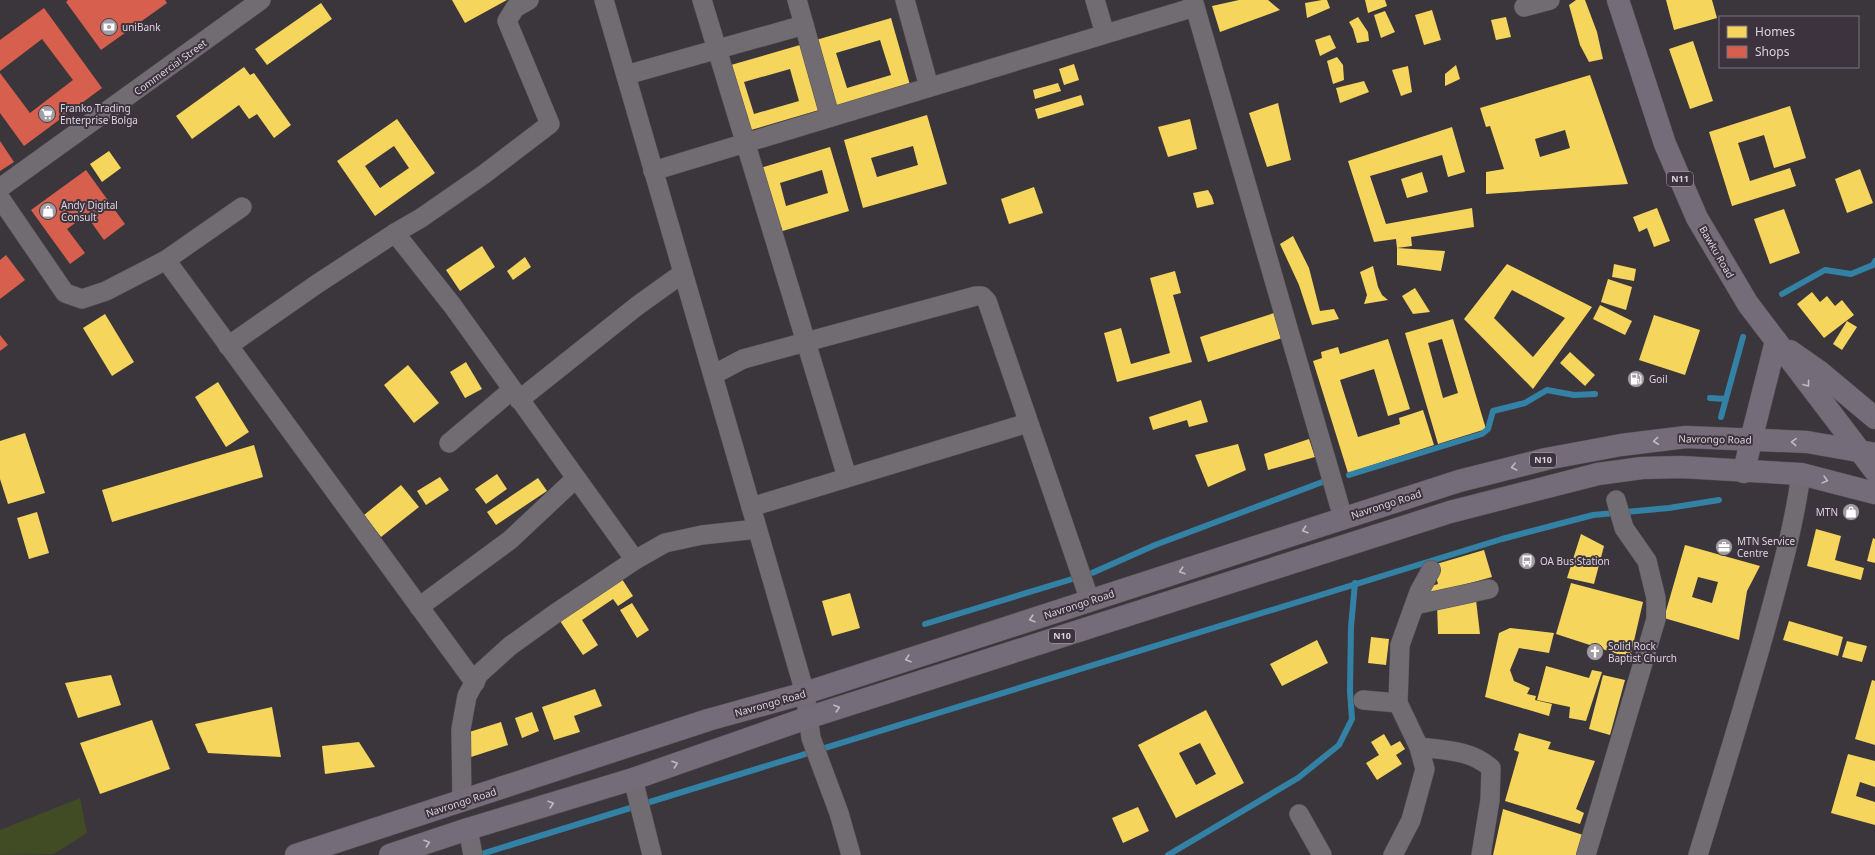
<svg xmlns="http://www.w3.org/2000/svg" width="1875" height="855" font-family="'Noto Sans',sans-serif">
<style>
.green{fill:#414b24}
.homes{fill:#f6d55c;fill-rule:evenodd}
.shops{fill:#d6604d}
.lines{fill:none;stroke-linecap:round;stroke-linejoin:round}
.stream{stroke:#3481a6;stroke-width:6}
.street-casing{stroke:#575258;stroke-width:20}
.highway-casing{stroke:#575258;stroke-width:23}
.street{stroke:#716c72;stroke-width:19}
.highway{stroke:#746c78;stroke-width:22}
.oneway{stroke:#c0bac3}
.labels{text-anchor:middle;stroke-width:4;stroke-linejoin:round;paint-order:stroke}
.shield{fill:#3c333f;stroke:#aba4ad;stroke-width:1}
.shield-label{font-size:9px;font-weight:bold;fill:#dad4dc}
.poi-label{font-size:10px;fill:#dad4dc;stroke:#3c333f;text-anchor:start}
.street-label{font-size:10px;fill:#dad4dc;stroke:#3c333f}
</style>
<rect width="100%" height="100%" fill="#3b363c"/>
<polygon class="green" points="80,798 87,833 54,854 0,855 0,830"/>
<g class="homes">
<polygon points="452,0 507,0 465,23"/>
<polygon points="1239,0 1268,0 1280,10 1220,32 1212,6"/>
<polygon points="1322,0 1327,0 1330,8 1307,18 1305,3"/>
<polygon points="1365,0 1385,0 1387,6 1368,13"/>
<polygon points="1576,0 1585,0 1597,32 1603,59 1589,62 1580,45 1569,5"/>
<polygon points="1666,0 1712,0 1717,18 1674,30"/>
<polygon points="321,3 332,19 267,65 255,49"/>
<polygon points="1432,10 1441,40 1424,45 1415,15"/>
<polygon points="1385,11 1395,32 1381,38 1374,15"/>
<polygon points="1358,17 1368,32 1369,41 1357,43 1353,29 1349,22"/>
<polygon points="1506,17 1511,37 1496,40 1491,20"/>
<path d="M891,18L910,85L836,107L816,40ZM880,40L891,75L847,88L836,53Z"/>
<polygon points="1330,35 1336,48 1320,56 1315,40"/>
<polygon points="1693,41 1713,101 1690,109 1669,49"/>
<path d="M800,45L819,110L744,132L724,67ZM790,69L799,101L754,114L744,82Z"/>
<polygon points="1337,57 1343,65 1344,80 1333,84 1327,61"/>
<polygon points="1074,64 1079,80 1064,85 1059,69"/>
<polygon points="1456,65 1460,79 1445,86 1445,74"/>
<polygon points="1408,66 1412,92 1401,96 1392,70"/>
<polygon points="244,67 250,75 254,73 291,125 274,138 257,114 249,119 239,105 192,139 176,116"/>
<path d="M1590,75L1628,184L1486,194V172L1504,169L1490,126L1486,127L1480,108ZM1565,130L1570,148L1540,157L1535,139Z"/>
<polygon points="1364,81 1369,92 1340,103 1336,88"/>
<polygon points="1058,83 1061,91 1035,99 1033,90"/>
<polygon points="1081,95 1084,105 1038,119 1035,109"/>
<polygon points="1278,103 1291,160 1267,167 1249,113"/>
<polygon points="1790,106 1806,158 1774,168 1764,135 1738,143 1750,181 1790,168 1796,186 1732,206 1709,132"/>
<path d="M927,115L947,184L863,208L844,140ZM913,146L918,165L877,177L871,158Z"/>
<path d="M397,119L435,173L375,216L337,161ZM394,146L409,168L380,188L365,166Z"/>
<polygon points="1190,119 1197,149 1168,157 1158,127"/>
<polygon points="1452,127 1465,172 1448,177 1442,155 1370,176 1386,224 1472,208 1474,227 1411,237 1412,246 1397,248 1396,239 1374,242 1348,161"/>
<path d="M830,147L849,211L776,233L757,169ZM822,170L828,193L786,206L780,183Z"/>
<polygon points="109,151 121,168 102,182 90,164"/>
<polygon points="1860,169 1873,203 1847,213 1835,179"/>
<polygon points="1422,172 1428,192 1407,198 1401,179"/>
<polygon points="1034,187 1043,213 1009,224 1001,199"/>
<polygon points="1208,190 1212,197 1214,204 1197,208 1193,193"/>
<polygon points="1657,208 1670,241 1654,247 1647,228 1639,232 1633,217"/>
<polygon points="1784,209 1800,253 1770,264 1754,219"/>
<polygon points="1293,236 1309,268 1320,311 1334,309 1339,319 1312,325 1299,285 1280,244"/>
<polygon points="482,246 495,267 460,291 446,270"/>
<polygon points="1397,248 1445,251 1441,271 1397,265"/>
<polygon points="525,257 531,267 513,280 507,271"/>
<path d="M1507,264L1592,307L1533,389L1464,319ZM1512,290L1565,318L1533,357L1494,318Z"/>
<polygon points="1614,264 1636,269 1634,281 1612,277"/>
<polygon points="1373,266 1378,287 1382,295 1388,300 1364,304 1367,295 1360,272"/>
<polygon points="1175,271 1181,293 1173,295 1192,362 1117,382 1104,333 1121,328 1131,364 1170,353 1150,278"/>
<polygon points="1608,279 1632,287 1626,310 1601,302"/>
<polygon points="1415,288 1430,312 1413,314 1402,296"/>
<polygon points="1812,292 1820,302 1827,296 1835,306 1842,300 1854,315 1824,338 1797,304"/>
<polygon points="1600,305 1632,321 1625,335 1593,319"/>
<polygon points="1274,313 1282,338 1208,362 1200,337"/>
<polygon points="105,314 134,362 112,376 83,328"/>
<polygon points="1654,315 1700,330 1685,375 1639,360"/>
<path d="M1453,319L1486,429L1438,444L1405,333ZM1442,339L1458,393L1443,398L1428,343Z"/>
<polygon points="1847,321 1857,327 1842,350 1833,344"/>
<polygon points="1388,339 1410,409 1388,416 1374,369 1340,380 1358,437 1400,424 1399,418 1423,410 1434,445 1348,473 1313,361 1322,358 1321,352 1338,347 1340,354"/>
<polygon points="1570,352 1595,375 1585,386 1560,363"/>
<polygon points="466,362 482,389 465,398 450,372"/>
<polygon points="408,365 439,403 414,423 384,385"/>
<polygon points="218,382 249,432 226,447 195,397"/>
<polygon points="1201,400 1208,422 1189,427 1187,420 1153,430 1149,417"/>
<polygon points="25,433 45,493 8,504 0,479 0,441"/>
<polygon points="1309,439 1315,457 1268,470 1264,454"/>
<polygon points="1238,444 1246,470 1208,487 1195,455"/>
<polygon points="254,445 263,477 112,522 102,490"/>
<polygon points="497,474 507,489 486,504 475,489"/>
<polygon points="440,477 449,490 426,505 417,491"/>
<polygon points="538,478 547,491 496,525 487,512"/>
<polygon points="401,485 419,507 381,537 364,515"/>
<polygon points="37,512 49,553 29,559 17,518"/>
<polygon points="1816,529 1841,536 1835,560 1864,568 1861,580 1807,566"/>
<polygon points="1581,534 1604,546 1594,584 1567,578"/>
<polygon points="1873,538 1875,539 1875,563 1867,561"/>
<path d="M1685,545L1760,566L1747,591L1739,640L1664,618ZM1698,577L1718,582L1712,603L1692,597Z"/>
<polygon points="1484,550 1492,577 1445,590 1428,600 1425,588 1438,584 1433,565"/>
<polygon points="620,576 633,596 618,606 613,599 582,620 598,645 583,655 558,618"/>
<polygon points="1571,583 1643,602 1630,658 1556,634"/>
<polygon points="850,593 860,628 832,636 822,601"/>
<polygon points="1476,600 1480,634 1438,634 1437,604"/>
<polygon points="632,603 649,630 637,638 620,610"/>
<polygon points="1789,621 1843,637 1838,656 1783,640"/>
<polygon points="1510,628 1554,633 1549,653 1519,648 1510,670 1514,681 1530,688 1527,694 1536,696 1535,700 1552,704 1549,716 1485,697 1499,633"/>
<polygon points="1371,637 1389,639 1386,665 1368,663"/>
<polygon points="1317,640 1328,663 1282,686 1270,664"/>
<polygon points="1847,641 1867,646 1862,662 1842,657"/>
<polygon points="1546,666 1589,678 1592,670 1602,672 1586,721 1569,718 1570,707 1537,700"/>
<polygon points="111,675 121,705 78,718 65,683"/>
<polygon points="1603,675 1625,680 1610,735 1589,729"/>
<polygon points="1872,680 1875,681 1875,745 1855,739"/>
<polygon points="595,689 602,706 574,716 580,732 554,740 542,707"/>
<polygon points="272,707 281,757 208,753 195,724"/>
<path d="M1206,710L1244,783L1176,818L1138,745ZM1200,743L1216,774L1196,785L1179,753Z"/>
<polygon points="532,712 539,731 522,738 515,718"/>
<polygon points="152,720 170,769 100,794 80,743"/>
<polygon points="501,722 508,745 471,757 463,734"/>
<polygon points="1519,733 1551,742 1548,749 1595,761 1576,809 1584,813 1580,824 1505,801 1519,752 1514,750"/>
<polygon points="1384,734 1391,746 1400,741 1405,749 1396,755 1402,764 1377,780 1366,763 1379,755 1371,742"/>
<polygon points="359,742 375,767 325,774 322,746"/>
<polygon points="1848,754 1875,761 1875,787 1860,782 1856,796 1875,802 1875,825 1831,813"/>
<polygon points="1138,807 1149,831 1123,843 1112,818"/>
<polygon points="1503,809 1583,835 1577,855 1493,855"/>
</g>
<g class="shops">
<polygon points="68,0 165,0 167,3 101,50 66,2"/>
<polygon points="44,8 102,88 24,146 0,113 0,73 30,113 73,80 42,39 0,71 0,40"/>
<polygon points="0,141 14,162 0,171"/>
<polygon points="86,170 125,224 104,240 86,215 67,229 85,253 70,264 31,210"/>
<polygon points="6,255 25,280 0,299 0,260"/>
<polygon points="0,335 8,345 0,351"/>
</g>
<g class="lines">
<g class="stream">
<polyline points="1782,294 1825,270 1851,274 1873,265 1875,261"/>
<polyline points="1710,398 1725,399"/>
<polyline points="1721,417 1743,337"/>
<polyline points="1349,475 1482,434 1488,429 1493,411 1525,403 1547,390 1574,395 1595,394"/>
<polyline points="925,624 1092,573 1155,545 1325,481"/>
<polyline points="478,855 1502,539 1593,515 1669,508 1719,500"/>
<polyline points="1168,855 1298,778 1339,745 1352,719 1350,691 1351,627 1355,583"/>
</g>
<g class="street-casing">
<g id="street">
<polyline points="604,0 805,693 811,738 839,813 851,855"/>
<polyline points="702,0 847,477"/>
<polyline points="797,0 830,117"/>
<polyline points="905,0 929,87"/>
<polyline points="1095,0 1105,34"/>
<polyline points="1193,0 1343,518"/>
<polyline points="1524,7 1550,0"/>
<polyline points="626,75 804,25"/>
<polyline points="653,171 1195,7"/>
<polyline points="0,188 261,0"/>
<polyline points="0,198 65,293 82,299 106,291 166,260 242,207"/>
<polyline points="395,233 452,305 635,560"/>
<polyline points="166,260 475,683"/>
<polyline points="228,346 317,284 395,233 421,218 483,175 550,124 507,21 515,8 529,0"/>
<polyline points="713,375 743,359 976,296 982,296 987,301 1090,601"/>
<polyline points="519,400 637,306 683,273"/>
<polyline points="449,443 512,390"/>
<polyline points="751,507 1028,423"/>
<polyline points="1415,605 1489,589"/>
<polyline points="419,607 510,540 575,479"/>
<polyline points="1363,700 1398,703"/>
<path d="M1419,747C1444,750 1471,750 1491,768L1490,800L1481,855"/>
<polyline points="633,779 652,855"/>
<polyline points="462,802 461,729 467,696 479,674 510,646 556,613 635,560 665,543 702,535 757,529"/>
<polyline points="1299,814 1322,855"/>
<polyline points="468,829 473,855"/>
<polyline points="1393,855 1411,820 1425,769 1419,747 1398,703 1400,645 1419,592 1431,570"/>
<polyline points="1586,855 1656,619 1656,598 1647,561 1624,528 1616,500"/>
<path d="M1698,855C1721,780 1744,706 1765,631C1779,579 1794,527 1801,474"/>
</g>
</g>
<g class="highway-casing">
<g id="highway">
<polyline points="1618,0 1665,144 1697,218 1748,304 1875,471"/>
<polyline points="1790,351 1820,372 1875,418"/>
<polyline points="1744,472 1751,440 1776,341"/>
<polyline points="296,855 708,720 805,693 1459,481 1546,459 1621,445 1686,437 1807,442 1875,454"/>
<polyline points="390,855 468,829 633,779 807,718 1450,512 1598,474 1642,468 1681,467 1801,474 1875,493"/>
</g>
</g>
<use href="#street" class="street"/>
<use href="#highway" class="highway"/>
</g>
<defs><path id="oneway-chevron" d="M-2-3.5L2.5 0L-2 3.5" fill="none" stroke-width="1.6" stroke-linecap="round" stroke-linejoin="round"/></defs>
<g class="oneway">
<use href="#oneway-chevron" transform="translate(1807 384) rotate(53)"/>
<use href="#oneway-chevron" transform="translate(1656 441) rotate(174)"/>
<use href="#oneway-chevron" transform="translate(1794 442) rotate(-177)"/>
<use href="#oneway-chevron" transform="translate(1514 467) rotate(166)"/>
<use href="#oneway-chevron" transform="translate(1825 480) rotate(15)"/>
<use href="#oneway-chevron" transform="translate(1305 530) rotate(162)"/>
<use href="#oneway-chevron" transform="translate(1182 571) rotate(162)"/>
<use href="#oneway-chevron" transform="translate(1032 619) rotate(163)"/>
<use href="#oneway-chevron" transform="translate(908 659) rotate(162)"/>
<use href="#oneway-chevron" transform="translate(837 708) rotate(-18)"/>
<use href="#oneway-chevron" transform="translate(675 764) rotate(-19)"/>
<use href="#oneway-chevron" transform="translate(551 804) rotate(-17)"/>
<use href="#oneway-chevron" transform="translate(427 843) rotate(-18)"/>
</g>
<defs>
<g id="bank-disc" transform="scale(0.9)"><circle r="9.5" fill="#a29da4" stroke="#3c333f"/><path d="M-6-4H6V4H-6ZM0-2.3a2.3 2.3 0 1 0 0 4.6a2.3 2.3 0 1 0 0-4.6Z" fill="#fff"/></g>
<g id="supermarket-disc" transform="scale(0.9)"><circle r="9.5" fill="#a29da4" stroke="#3c333f"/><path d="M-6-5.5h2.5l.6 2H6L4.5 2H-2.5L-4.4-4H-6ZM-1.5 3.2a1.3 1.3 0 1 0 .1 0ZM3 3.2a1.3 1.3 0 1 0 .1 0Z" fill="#fff"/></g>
<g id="shop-disc" transform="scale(0.9)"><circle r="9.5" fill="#a29da4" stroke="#3c333f"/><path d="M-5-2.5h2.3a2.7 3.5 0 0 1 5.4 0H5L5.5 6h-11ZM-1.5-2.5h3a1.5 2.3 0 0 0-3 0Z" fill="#fff"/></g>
<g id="fuel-disc" transform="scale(0.9)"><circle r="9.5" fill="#a29da4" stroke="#3c333f"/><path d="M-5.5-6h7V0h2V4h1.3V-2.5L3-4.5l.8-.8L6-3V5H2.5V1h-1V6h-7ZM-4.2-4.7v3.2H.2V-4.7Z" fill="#fff"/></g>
<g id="office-disc" transform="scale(0.9)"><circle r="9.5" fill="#a29da4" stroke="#3c333f"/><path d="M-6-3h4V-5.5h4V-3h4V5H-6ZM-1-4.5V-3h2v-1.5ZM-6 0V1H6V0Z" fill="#fff"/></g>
<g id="bus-disc" transform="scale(0.9)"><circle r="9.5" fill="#a29da4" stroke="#3c333f"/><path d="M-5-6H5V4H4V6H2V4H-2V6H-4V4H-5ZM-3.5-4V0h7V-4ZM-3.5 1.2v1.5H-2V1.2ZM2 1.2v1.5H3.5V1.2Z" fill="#fff"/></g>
<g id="church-disc" transform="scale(0.9)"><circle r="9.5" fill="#a29da4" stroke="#3c333f"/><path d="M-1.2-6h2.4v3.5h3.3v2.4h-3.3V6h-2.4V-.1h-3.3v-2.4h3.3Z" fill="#fff"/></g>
</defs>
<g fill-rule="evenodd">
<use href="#bank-disc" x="109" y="27"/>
<use href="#supermarket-disc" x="47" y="114"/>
<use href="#shop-disc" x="48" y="211"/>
<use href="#fuel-disc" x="1636" y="379"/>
<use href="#shop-disc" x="1851" y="512"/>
<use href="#office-disc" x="1724" y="547"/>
<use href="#bus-disc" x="1527" y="561"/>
<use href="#church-disc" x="1595" y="652"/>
</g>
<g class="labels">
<g class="shield">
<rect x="1667" y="172" width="26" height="14" rx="3"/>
<rect x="1530" y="453" width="26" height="14" rx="3"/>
<rect x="1049" y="629" width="26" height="14" rx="3"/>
</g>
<g class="shield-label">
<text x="1680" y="182">N11</text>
<text x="1543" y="463">N10</text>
<text x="1062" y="639">N10</text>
</g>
<g class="poi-label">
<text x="122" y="31">uniBank</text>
<text x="60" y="112">Franko Trading<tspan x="60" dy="12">Enterprise Bolga</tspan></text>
<text x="61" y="209">Andy Digital<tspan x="61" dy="12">Consult</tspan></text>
<text x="1649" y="383">Goil</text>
<text x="1838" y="516" text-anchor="end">MTN</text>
<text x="1737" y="545">MTN Service<tspan x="1737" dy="12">Centre</tspan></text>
<text x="1540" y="565">OA Bus Station</text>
<text x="1608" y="650">Solid Rock<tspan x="1608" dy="12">Baptist Church</tspan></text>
</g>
<g class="street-label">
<text transform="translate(170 67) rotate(-36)" y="4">Commercial Street</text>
<text transform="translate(1717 252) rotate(60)" y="4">Bawku Road</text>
<text transform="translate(1715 439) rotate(1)" y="4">Navrongo Road</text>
<text transform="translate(1386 504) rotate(-18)" y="4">Navrongo Road</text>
<text transform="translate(1079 604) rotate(-18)" y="4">Navrongo Road</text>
<text transform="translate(770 703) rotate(-16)" y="4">Navrongo Road</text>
<text transform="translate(461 802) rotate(-18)" y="4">Navrongo Road</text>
</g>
</g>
<rect x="1719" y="16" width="140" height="52" fill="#3c333f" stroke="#7b737e"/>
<rect x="1727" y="26" width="20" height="12" fill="#f6d55c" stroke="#7b737e"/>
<text x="1755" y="36" font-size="12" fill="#dad4dc">Homes</text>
<rect x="1727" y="46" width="20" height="12" fill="#d6604d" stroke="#7b737e"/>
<text x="1755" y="56" font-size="12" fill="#dad4dc">Shops</text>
</svg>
